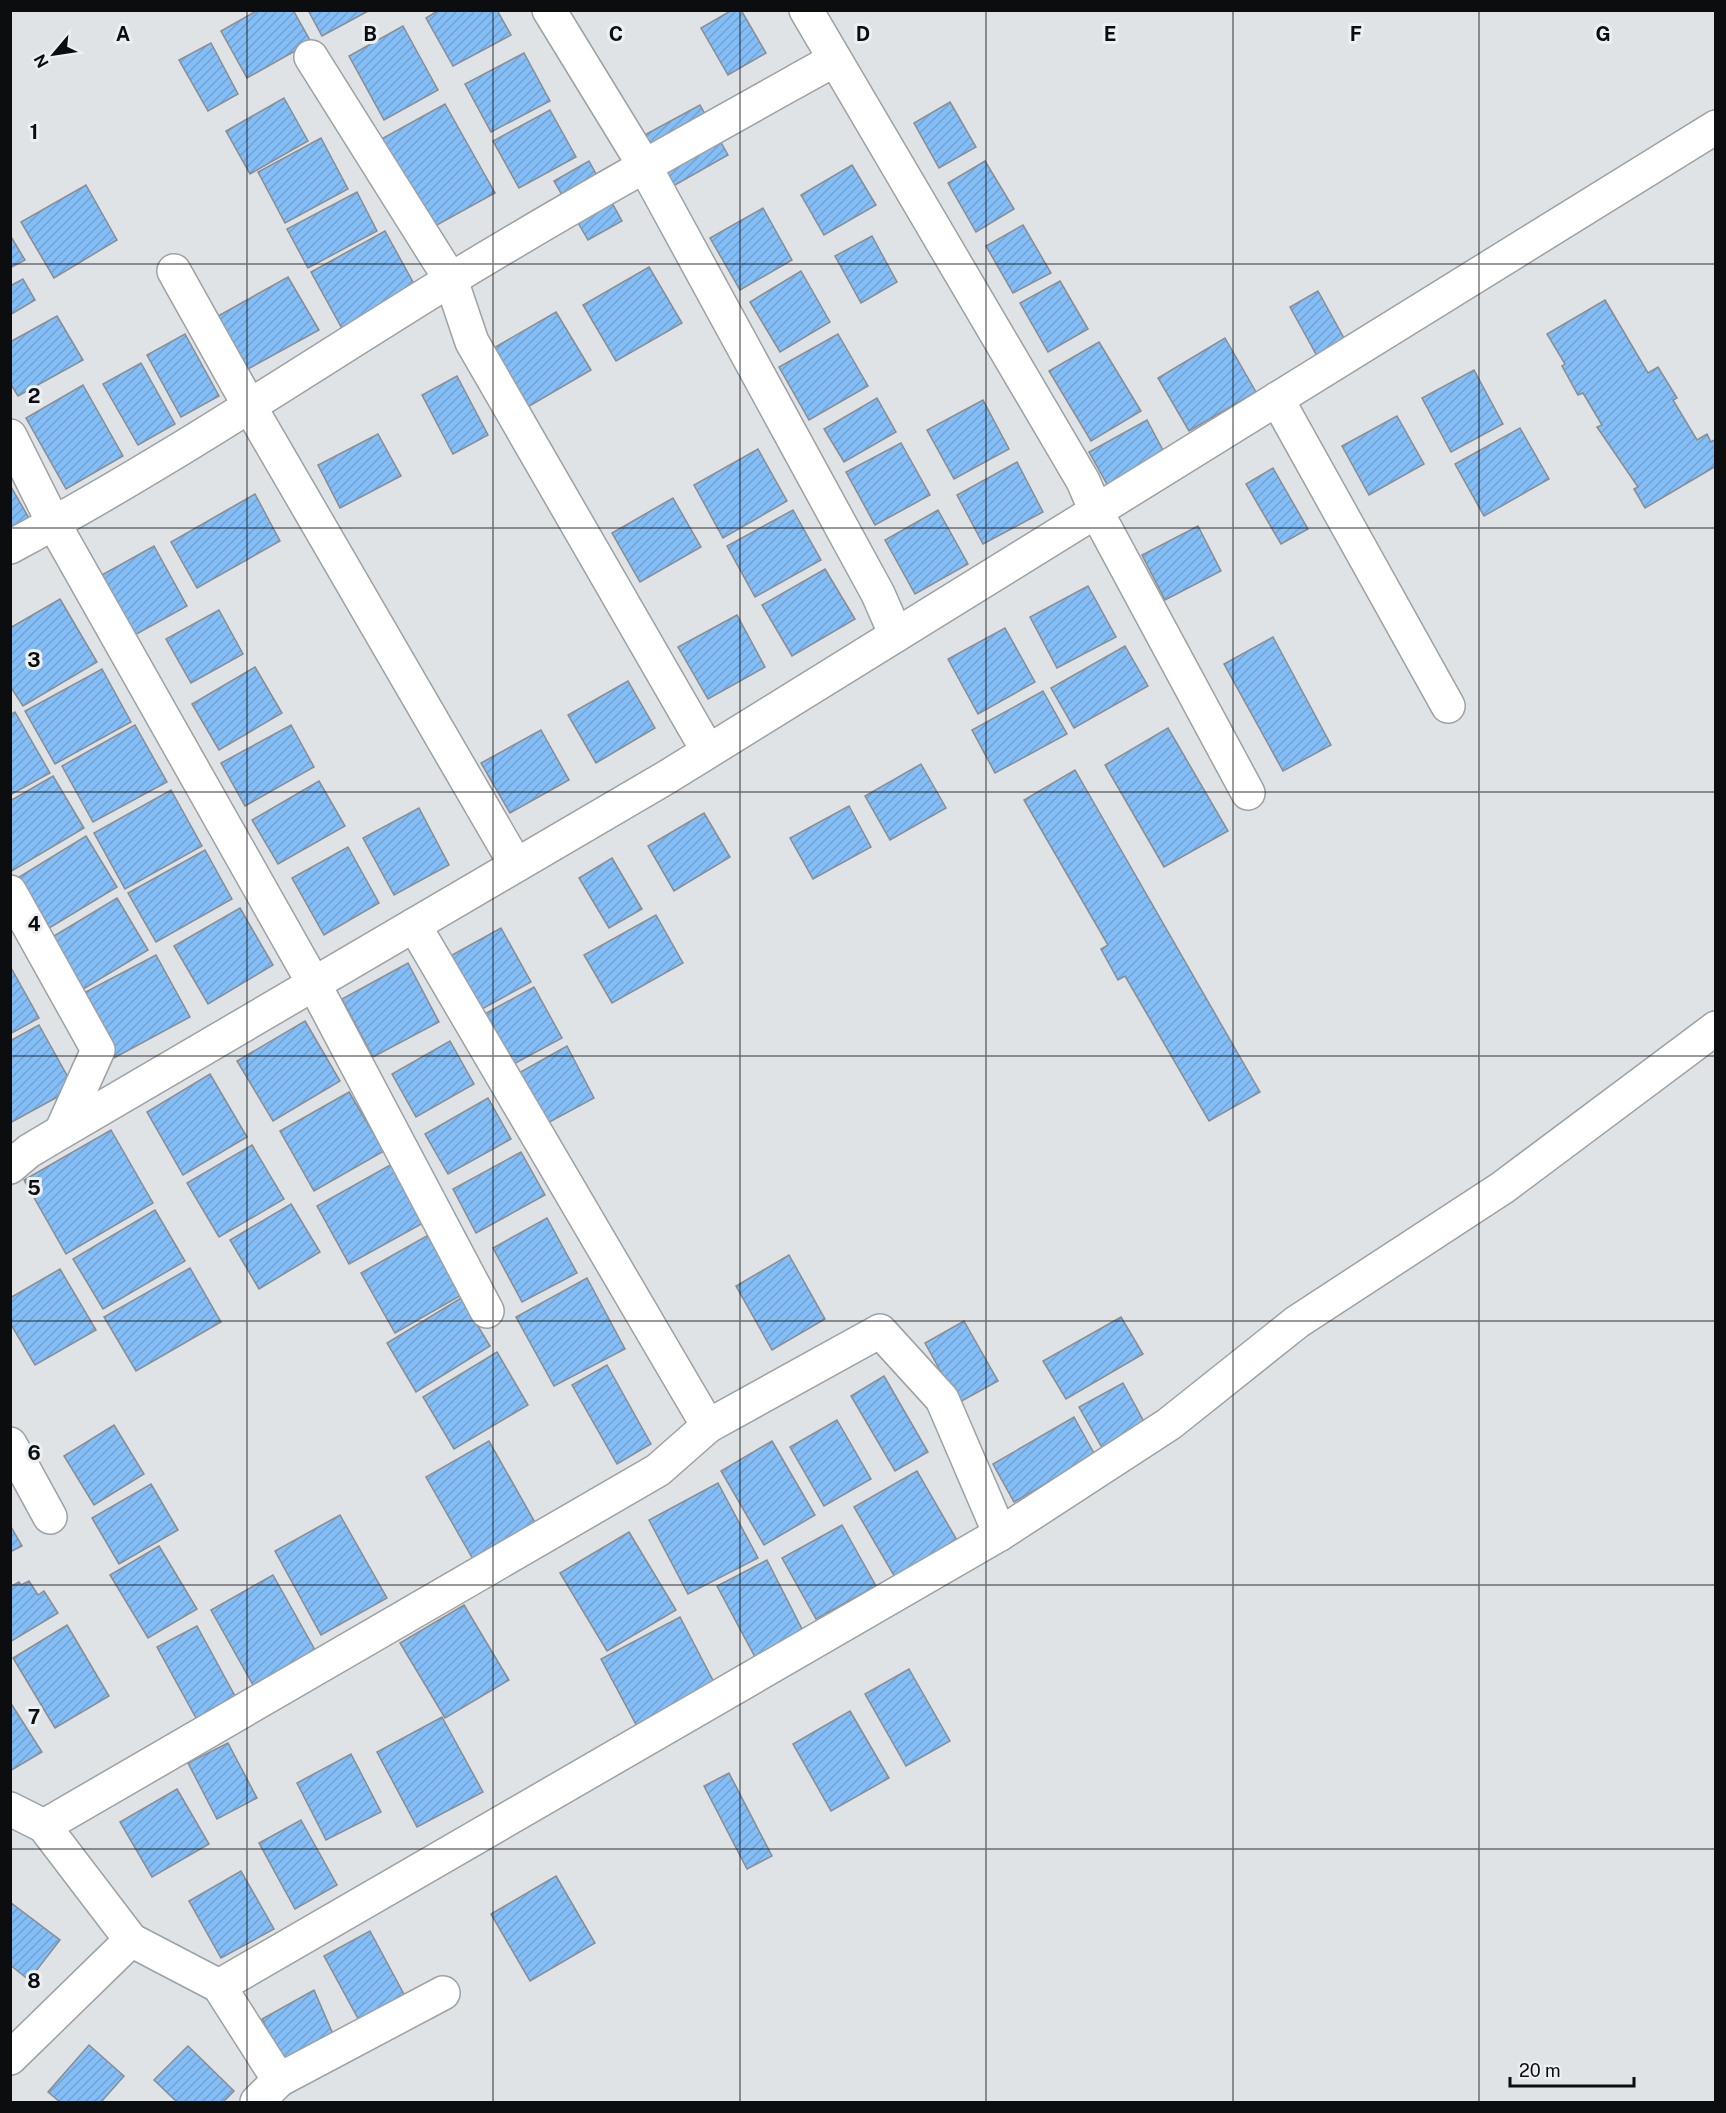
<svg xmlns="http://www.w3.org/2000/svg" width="1726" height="2113" font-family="'Public Sans',sans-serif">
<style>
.building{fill:url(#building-hatch);stroke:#8a8c90;stroke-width:1.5}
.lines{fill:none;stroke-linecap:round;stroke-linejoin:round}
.street-casing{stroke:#9ea1a4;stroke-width:36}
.street{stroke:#fff;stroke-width:33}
.grid{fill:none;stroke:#0c0d0e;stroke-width:1.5;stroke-opacity:0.55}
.grid-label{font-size:20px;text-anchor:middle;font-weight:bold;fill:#0c0d0e;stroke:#edf0f3;stroke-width:6;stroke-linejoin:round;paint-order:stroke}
</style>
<defs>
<pattern id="building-hatch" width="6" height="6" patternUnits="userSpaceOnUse" patternTransform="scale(1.5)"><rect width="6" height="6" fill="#84bef7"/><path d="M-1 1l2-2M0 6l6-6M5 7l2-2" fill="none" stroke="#71a2d3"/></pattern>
</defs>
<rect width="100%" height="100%" fill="#dfe3e6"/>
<g class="building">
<polygon points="258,10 293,10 311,42 247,78 221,31"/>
<polygon points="308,10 370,10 322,36"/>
<polygon points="439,10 497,10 511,35 453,66 426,18"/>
<polygon points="732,10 741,10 766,53 728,75 701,28"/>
<polygon points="403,26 438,90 384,120 349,56"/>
<polygon points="211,43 238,94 208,111 179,60"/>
<polygon points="524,53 550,101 491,132 465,84"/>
<polygon points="284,98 308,141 250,174 226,131"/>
<polygon points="950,102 976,147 939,168 914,123"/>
<polygon points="445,104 495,193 426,231 376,142"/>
<polygon points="700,105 728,155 668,189 639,138"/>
<polygon points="550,110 576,157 519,188 493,141"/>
<polygon points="321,138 348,189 285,223 258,172"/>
<polygon points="589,161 622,221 588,240 554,181"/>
<polygon points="985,161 1014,209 976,232 948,183"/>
<polygon points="852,165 876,205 824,235 801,195"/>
<polygon points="86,185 117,240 54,278 21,222"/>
<polygon points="357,192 377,231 308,268 287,229"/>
<polygon points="763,208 792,260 740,290 710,238"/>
<polygon points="1023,225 1051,273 1013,293 986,246"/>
<polygon points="385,231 419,293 345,334 311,272"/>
<polygon points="10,235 25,260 10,268"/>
<polygon points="872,236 897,282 861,303 835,256"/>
<polygon points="649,267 682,323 616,361 583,305"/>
<polygon points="801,271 830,322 780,352 750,302"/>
<polygon points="288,277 319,330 248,369 218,316"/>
<polygon points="23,279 35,300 10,315 10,286"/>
<polygon points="1060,281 1088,329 1048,352 1020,303"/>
<polygon points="1318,291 1345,340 1317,356 1290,307"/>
<polygon points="1605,300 1648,373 1658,367 1677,398 1673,400 1697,440 1707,434 1711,442 1716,439 1716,466 1645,508 1634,489 1638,487 1597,427 1602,425 1583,393 1578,395 1562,366 1565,364 1547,334"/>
<polygon points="556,312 591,370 526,408 492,349"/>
<polygon points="57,316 83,360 18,396 10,383 10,342"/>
<polygon points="185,334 219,396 181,417 147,355"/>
<polygon points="838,334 868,386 809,420 779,367"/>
<polygon points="1225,338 1256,392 1189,431 1158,378"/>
<polygon points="1099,342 1141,411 1091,441 1049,371"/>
<polygon points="141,363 175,424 138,445 103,384"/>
<polygon points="1474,370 1503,424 1451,452 1422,398"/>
<polygon points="457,376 488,435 453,454 422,395"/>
<polygon points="83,385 123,456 66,489 26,418"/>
<polygon points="877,398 896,432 844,462 824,429"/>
<polygon points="983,400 1009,449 954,479 927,430"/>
<polygon points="1397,416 1424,464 1369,495 1342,446"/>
<polygon points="1147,420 1165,454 1108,486 1089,452"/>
<polygon points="1520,428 1549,479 1484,516 1455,464"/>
<polygon points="378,434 401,476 340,508 318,465"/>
<polygon points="901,443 930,495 875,525 846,472"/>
<polygon points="758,449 787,501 723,538 694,485"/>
<polygon points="1017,462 1043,512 983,544 957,495"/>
<polygon points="1273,468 1308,529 1281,544 1246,484"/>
<polygon points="10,485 30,520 10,531"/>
<polygon points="255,494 280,541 197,588 171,542"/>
<polygon points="673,498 701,547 640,582 612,533"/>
<polygon points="793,510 821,560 755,597 727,546"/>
<polygon points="938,510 968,564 915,594 885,540"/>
<polygon points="1198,526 1221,571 1165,600 1142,555"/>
<polygon points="154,546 187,606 133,636 100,576"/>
<polygon points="825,569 855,619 792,656 762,605"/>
<polygon points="1088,586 1116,637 1057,668 1030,617"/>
<polygon points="60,599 97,662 23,706 10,686 10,628"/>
<polygon points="219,610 243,654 191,683 166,639"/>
<polygon points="737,615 765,667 708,699 678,647"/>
<polygon points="1005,628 1035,682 978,714 948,659"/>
<polygon points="1273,637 1331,745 1283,771 1224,664"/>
<polygon points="1125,646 1148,686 1074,728 1051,688"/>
<polygon points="255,667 282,713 219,750 192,704"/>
<polygon points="102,669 131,722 55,764 25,711"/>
<polygon points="628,681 655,728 596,763 568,715"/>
<polygon points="1043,691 1067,734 995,773 972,730"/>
<polygon points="15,712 50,773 10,795 10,715"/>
<polygon points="135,725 167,782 93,822 62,766"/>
<polygon points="291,725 314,767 245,806 221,763"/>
<polygon points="1168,728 1228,831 1164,867 1105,765"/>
<polygon points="541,730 569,780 510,813 481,763"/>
<polygon points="921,764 946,808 890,840 865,796"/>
<polygon points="1075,770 1260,1092 1209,1121 1125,976 1118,980 1101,949 1108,945 1024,800"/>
<polygon points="53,776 84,828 10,872 10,801"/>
<polygon points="319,781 345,826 278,864 252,820"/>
<polygon points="171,790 202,846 125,889 94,833"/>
<polygon points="849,806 871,847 813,879 790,838"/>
<polygon points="419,808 449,865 394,895 363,838"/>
<polygon points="704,813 730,857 674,891 648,846"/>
<polygon points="86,836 117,887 41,933 11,882"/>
<polygon points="348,847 379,903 324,935 292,878"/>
<polygon points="205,850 232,899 156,942 128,893"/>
<polygon points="612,858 642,909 609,928 579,878"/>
<polygon points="117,898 148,950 75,994 44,942"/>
<polygon points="240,908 273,965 208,1004 174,946"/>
<polygon points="656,915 683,963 612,1003 584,955"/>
<polygon points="501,928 531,982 473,1014 443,960"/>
<polygon points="156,955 190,1017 114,1058 80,995"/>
<polygon points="408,963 439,1022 373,1057 342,999"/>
<polygon points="10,966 39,1018 10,1034"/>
<polygon points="534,987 562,1038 488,1078 461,1027"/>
<polygon points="305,1021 340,1081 273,1121 237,1061"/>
<polygon points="39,1025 74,1088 10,1123 10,1041"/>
<polygon points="450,1041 474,1084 416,1117 392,1074"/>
<polygon points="567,1046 594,1098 531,1132 503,1082"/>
<polygon points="210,1074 247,1137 183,1175 147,1112"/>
<polygon points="349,1092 384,1151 314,1191 280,1131"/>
<polygon points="488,1098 511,1139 448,1174 425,1134"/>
<polygon points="111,1130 153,1203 66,1254 24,1180"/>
<polygon points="252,1145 284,1199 219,1237 187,1183"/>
<polygon points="521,1152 545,1195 476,1233 453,1189"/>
<polygon points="392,1164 425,1222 349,1264 317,1206"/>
<polygon points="291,1204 320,1252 259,1289 230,1240"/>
<polygon points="155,1210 185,1261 103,1309 73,1259"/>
<polygon points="547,1218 577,1273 522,1302 493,1248"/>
<polygon points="432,1233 465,1293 395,1333 361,1273"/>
<polygon points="789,1255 825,1319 772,1350 736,1286"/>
<polygon points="190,1268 221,1322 136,1371 104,1317"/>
<polygon points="60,1269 96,1330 35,1365 10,1323 10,1298"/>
<polygon points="587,1278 625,1349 554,1386 516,1317"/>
<polygon points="461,1298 490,1346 416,1392 387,1343"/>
<polygon points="1121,1317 1143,1354 1066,1399 1043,1361"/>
<polygon points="964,1321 998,1381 958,1403 925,1343"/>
<polygon points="497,1352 528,1405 454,1449 423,1397"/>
<polygon points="607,1365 651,1444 617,1464 572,1385"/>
<polygon points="884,1376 928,1452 895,1471 851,1396"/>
<polygon points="1123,1383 1148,1429 1105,1453 1079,1407"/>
<polygon points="1074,1417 1095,1455 1014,1502 993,1464"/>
<polygon points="837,1420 871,1479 824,1506 790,1447"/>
<polygon points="114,1425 144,1474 94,1505 64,1456"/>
<polygon points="489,1441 537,1526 474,1561 426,1477"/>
<polygon points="772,1441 815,1515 764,1545 721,1471"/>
<polygon points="917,1471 958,1542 896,1579 854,1507"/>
<polygon points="718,1483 758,1558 688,1594 649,1520"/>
<polygon points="151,1484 178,1530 119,1564 92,1518"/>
<polygon points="340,1515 387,1598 321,1635 275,1551"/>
<polygon points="10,1525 22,1546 10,1552"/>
<polygon points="842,1525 876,1586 816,1619 782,1558"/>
<polygon points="629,1532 676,1610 607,1651 560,1573"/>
<polygon points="159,1546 197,1609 148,1638 110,1575"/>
<polygon points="767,1560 804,1633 755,1657 717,1586"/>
<polygon points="273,1575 315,1650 253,1685 211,1610"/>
<polygon points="29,1581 38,1595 44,1591 58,1613 10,1642 10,1587 19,1582 21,1585"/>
<polygon points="464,1605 509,1680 445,1718 400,1643"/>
<polygon points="680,1617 718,1690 640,1732 601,1659"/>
<polygon points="67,1625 109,1696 55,1728 13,1658"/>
<polygon points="197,1626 235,1696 196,1718 157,1647"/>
<polygon points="909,1669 950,1741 906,1766 865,1694"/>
<polygon points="10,1702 42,1752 10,1771"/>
<polygon points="850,1711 889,1778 831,1811 793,1744"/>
<polygon points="442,1717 483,1792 417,1827 377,1752"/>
<polygon points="228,1743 257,1798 217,1819 188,1763"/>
<polygon points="351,1754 381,1812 326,1840 297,1783"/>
<polygon points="729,1773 772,1856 747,1869 704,1786"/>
<polygon points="177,1789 209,1844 152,1877 120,1822"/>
<polygon points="301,1820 337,1885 295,1909 259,1843"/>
<polygon points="241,1871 274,1929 221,1958 189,1901"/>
<polygon points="556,1876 595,1943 530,1981 491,1914"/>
<polygon points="10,1902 60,1940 29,1980 10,1965"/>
<polygon points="370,1931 406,1998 361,2024 324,1956"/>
<polygon points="314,1990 333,2034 284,2062 262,2019"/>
<polygon points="89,2045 124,2076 101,2102 60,2102 48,2092"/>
<polygon points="188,2046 234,2091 223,2102 177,2102 154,2080"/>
</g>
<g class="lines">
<g class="street-casing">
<g id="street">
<polyline points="549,10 644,165 878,594 896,635"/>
<polyline points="806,10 1083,481 1096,511 1248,793"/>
<polyline points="311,57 451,280 472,342 708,751"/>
<polyline points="174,271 250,407 516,865"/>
<polyline points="1277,399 1448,706"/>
<polyline points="10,436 54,524 314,984 487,1311"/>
<path d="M10,547C162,466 304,370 450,280C576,203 705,132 834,60"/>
<polyline points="10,892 98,1050 61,1132"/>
<polyline points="414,925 708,1426"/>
<polyline points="10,1167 29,1151 61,1132 667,777 1716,127"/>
<polyline points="10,1444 50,1517"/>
<polyline points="10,1809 44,1826 131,1940 219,1986 279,2080 443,1993"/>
<polyline points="44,1826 658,1470 708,1426 880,1331 942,1399 1000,1534"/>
<polyline points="219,1986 1000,1534 1169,1424 1297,1322 1502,1188 1716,1028"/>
<polyline points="10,2058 131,1940"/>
<polyline points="257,2102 279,2080"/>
</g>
</g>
<use href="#street" class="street"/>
</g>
<path class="grid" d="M247,10V2102M493,10V2102M740,10V2102M986,10V2102M1233,10V2102M1479,10V2102M10,264H1716M10,528H1716M10,792H1716M10,1056H1716M10,1321H1716M10,1585H1716M10,1849H1716"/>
<g class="grid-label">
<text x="123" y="41">A</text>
<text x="370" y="41">B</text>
<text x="616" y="41">C</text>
<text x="863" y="41">D</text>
<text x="1110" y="41">E</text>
<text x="1356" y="41">F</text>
<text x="1603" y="41">G</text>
<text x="34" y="139">1</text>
<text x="34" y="403">2</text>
<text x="34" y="667">3</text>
<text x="34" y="931">4</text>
<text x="34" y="1195">5</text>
<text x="34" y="1460">6</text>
<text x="34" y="1724">7</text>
<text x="34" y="1988">8</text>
</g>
<rect width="1726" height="2113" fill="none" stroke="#0c0d0e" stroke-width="24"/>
<g transform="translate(54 54) rotate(241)" stroke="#edf0f3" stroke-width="4.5" paint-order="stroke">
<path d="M0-4.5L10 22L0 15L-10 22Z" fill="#0c0d0e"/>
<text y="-9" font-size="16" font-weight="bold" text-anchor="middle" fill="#0c0d0e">N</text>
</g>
<path d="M1510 2077v9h124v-9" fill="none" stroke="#0c0d0e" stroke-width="3"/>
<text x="1519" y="2077" font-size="18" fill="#0c0d0e" stroke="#edf0f3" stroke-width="4.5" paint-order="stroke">20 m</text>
</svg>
